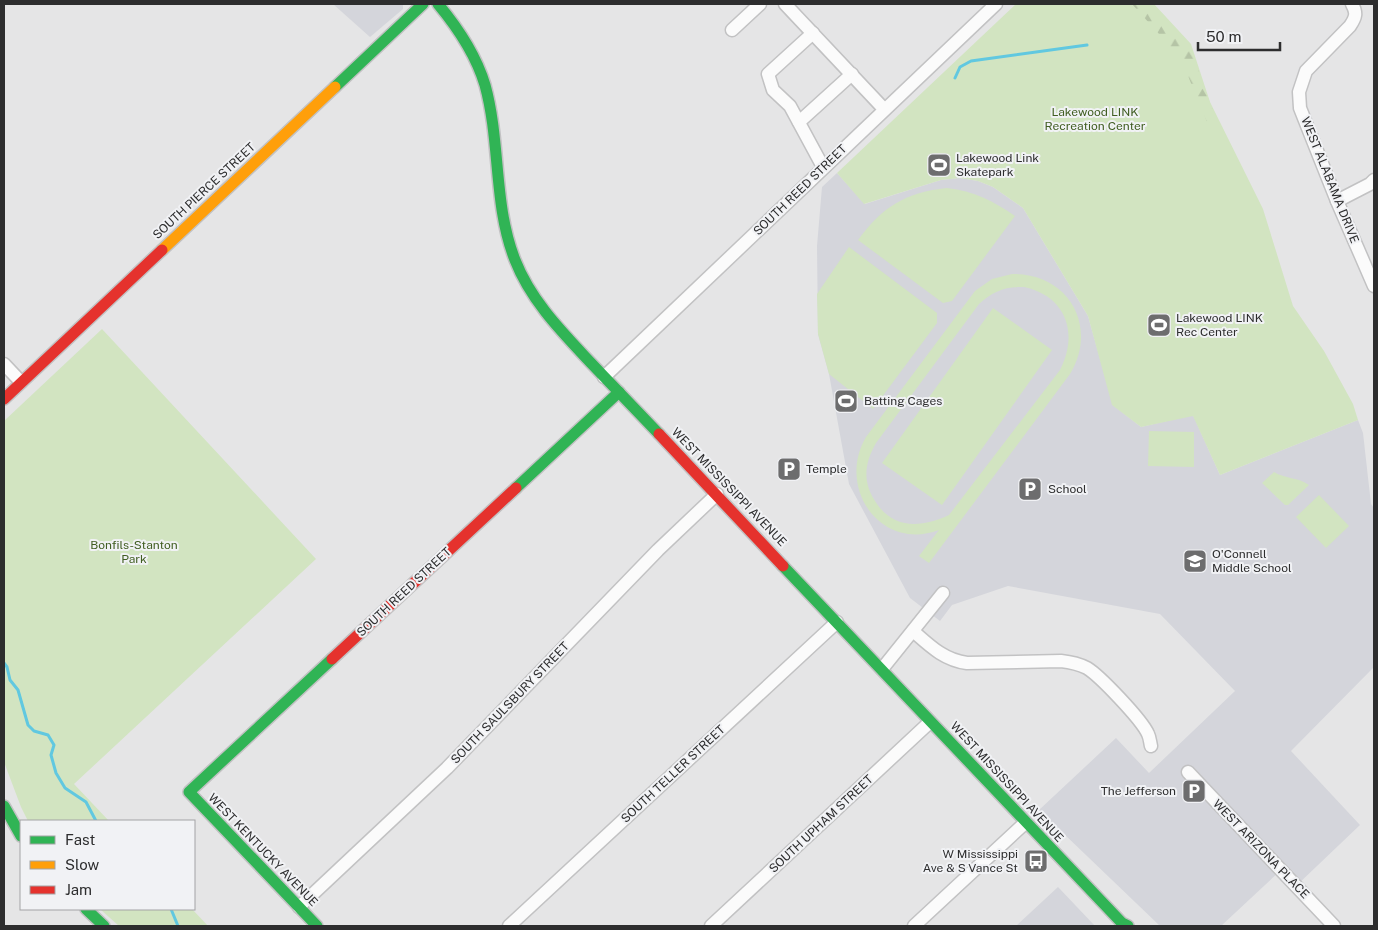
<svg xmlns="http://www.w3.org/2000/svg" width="1378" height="930" font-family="'Public Sans',sans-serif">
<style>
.built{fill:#d4d5db}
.green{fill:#d2e4c1;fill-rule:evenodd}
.forest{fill:url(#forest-firs)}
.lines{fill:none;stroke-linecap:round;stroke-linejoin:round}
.stream{stroke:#61c8e0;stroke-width:3}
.street-casing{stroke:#c2c2c3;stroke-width:15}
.fast-casing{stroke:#c2c2c3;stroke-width:14}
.slow-casing{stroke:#c2c2c3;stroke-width:14}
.jam-casing{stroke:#c2c2c3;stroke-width:14}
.street{stroke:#fbfbfb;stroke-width:12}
.fast{stroke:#30b455;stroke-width:11}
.slow{stroke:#ff9f0a;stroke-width:11}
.jam{stroke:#e5322d;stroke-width:11}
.labels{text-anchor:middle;stroke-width:4;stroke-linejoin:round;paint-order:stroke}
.park-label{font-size:12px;fill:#415e22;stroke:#f1f2f5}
.poi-label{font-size:12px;fill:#2d2d2e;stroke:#f1f2f5;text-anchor:start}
.street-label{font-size:12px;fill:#2d2d2e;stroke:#f1f2f5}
</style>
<defs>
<pattern id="forest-firs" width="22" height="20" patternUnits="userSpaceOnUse" patternTransform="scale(1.25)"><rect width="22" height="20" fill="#d2e4c1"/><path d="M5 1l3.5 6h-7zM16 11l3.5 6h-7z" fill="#b5c4a6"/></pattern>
</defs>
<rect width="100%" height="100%" fill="#e5e5e6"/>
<g class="built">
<polygon points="333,4 403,4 403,9 370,37"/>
<polygon points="837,173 865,204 941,180 960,178 978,181 993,187 1023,208 1088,316 1113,405 1141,427 1193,415 1220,475 1358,420 1363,433 1371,504 1374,508 1374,667 1291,751 1360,825 1296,886 1281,870 1221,926 1160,926 1039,810 1116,738 1149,773 1235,691 1160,614 1008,586 952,605 940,621 910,598 849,484 829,374 818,334 817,246 822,187"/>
<polygon points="1058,887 1095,926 1016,926"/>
</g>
<g class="green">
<polygon points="1016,4 1154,4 1191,44 1210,102 1263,209 1293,306 1324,351 1353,404 1358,420 1220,475 1193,416 1141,427 1112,405 1088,316 1023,208 993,187 978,181 960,178 941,180 864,204 837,173"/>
<path d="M947,188C974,191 993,201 1015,216L952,301L943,303L858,240C882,207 906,192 947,188Z"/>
<polygon points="849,247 937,313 937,323 873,409 829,374 818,334 817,294"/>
<path d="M1012,274C1068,273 1099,326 1070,374L929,563L919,556L939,530C881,552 836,488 866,437L975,291L992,279ZM1024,287C1066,296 1079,333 1060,370L949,515C923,527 895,530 877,504C862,483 864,464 876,443L979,304C992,292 1005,286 1024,287Z"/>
<polygon points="993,308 1052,350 942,505 882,463"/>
<polygon points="102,329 316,559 74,784 109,821 28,821 21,807 4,762 4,421"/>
<polygon points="1149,431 1194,432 1194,467 1148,466"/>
<path d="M1274,472C1285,479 1298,477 1309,485L1288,505H1285L1262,483Z"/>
<polygon points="1319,495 1349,526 1326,548 1296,517"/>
<polygon points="100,909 192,909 208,926 119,926"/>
</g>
<polygon class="forest" points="1132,4 1151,4 1189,45 1216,119 1207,122 1179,54 1168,57 1159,34"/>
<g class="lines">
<g class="stream">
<polyline points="955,78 960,67 971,61 1087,45"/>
<polyline points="4,663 7,667 10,680 18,690 28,725 34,731 48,735 54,745 51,755 56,773 65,788 86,802 96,821"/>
<polyline points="171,909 178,926"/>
</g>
<g class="street-casing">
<g id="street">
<polyline points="785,4 884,109"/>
<path d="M1352,4C1357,13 1356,17 1350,26L1306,71L1299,92L1300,108L1337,201L1374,286"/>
<polyline points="732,30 760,4"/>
<polyline points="813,33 768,74 773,90 790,106 823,167"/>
<polyline points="799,122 852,74"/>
<polyline points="1337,201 1370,184 1374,180"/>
<polyline points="4,364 21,382"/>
<polyline points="604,377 996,4"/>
<path d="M913,631C930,646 944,660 967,663L1061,661C1070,662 1079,664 1087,668C1100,676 1142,720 1148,734C1150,738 1150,742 1151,746"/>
<polyline points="882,669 943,593"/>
<polyline points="1188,772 1334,926"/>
<polyline points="299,907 447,768 658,550 717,494"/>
<polyline points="509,926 837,622"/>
<polyline points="711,926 930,722"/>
<polyline points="914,926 1025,823"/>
</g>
</g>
<g class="fast-casing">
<g id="fast">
<path d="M438,4C458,28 476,55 485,85C501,143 493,204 515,260C531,301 562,332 591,363C614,387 637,411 659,434"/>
<polyline points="335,87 423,4"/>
<polyline points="516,488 619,392"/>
<polyline points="783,566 1122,923 1128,926"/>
<polyline points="4,806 21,836"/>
<polyline points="86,909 104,926"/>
<polyline points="317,926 189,792 332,659"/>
</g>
</g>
<g class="slow-casing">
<polyline id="slow" points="162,250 335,87"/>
</g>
<g class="jam-casing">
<g id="jam">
<polyline points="4,399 162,250"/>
<polyline points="659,434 783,566"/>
<polyline points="332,659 516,488"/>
</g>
</g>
<use href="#street" class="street"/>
<use href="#fast" class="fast"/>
<use href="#slow" class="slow"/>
<use href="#jam" class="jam"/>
</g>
<defs>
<g id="stadium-square" transform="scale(1.25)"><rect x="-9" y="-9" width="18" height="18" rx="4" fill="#6d6d6e" stroke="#f1f2f5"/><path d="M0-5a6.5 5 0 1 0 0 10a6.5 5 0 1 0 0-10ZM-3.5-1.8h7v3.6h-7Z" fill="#fff"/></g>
<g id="parking-square" transform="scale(1.25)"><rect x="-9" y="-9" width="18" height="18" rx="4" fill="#6d6d6e" stroke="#f1f2f5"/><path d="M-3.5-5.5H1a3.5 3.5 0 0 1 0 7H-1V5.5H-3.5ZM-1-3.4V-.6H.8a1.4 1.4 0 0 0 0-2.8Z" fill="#fff"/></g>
<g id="school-square" transform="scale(1.25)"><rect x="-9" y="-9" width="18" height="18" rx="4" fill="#6d6d6e" stroke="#f1f2f5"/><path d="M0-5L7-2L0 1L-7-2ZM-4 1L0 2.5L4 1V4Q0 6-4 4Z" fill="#fff"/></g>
<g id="bus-square" transform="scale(1.25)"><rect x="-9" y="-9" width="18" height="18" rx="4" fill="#6d6d6e" stroke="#f1f2f5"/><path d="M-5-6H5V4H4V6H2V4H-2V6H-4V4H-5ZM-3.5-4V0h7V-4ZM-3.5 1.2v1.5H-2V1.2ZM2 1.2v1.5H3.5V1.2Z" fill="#fff"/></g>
</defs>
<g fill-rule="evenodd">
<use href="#stadium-square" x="939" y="165"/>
<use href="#stadium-square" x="1159" y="325"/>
<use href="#stadium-square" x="846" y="401"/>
<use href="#parking-square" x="789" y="469"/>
<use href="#parking-square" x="1030" y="489"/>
<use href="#school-square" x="1195" y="561"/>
<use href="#parking-square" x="1194" y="791"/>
<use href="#bus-square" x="1036" y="861"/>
</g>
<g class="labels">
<g class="park-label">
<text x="1095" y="116">Lakewood LINK<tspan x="1095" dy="14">Recreation Center</tspan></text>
<text x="134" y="549">Bonfils-Stanton<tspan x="134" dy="14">Park</tspan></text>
</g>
<g class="poi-label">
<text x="956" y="162">Lakewood Link<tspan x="956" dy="14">Skatepark</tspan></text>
<text x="1176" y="322">Lakewood LINK<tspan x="1176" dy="14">Rec Center</tspan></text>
<text x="864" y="405">Batting Cages</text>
<text x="806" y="473">Temple</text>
<text x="1048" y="493">School</text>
<text x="1212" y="558">O'Connell<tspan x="1212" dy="14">Middle School</tspan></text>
<text x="1176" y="795" text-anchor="end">The Jefferson</text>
<text x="1018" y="858" text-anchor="end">W Mississippi<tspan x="1018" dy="14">Ave &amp; S Vance St</tspan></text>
</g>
<g class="street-label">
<text transform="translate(1330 180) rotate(68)" y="4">WEST ALABAMA DRIVE</text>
<text transform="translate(800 190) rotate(-44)" y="4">SOUTH REED STREET</text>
<text transform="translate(204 191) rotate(-43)" y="4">SOUTH PIERCE STREET</text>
<text transform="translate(729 487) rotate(46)" y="4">WEST MISSISSIPPI AVENUE</text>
<text transform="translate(404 592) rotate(-43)" y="4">SOUTH REED STREET</text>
<text transform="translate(510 703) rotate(-46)" y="4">SOUTH SAULSBURY STREET</text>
<text transform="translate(673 774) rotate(-43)" y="4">SOUTH TELLER STREET</text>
<text transform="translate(1007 782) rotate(47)" y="4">WEST MISSISSIPPI AVENUE</text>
<text transform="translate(821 824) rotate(-43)" y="4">SOUTH UPHAM STREET</text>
<text transform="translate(1261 849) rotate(46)" y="4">WEST ARIZONA PLACE</text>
<text transform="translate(263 850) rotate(46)" y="4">WEST KENTUCKY AVENUE</text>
</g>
</g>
<rect width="1378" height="930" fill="none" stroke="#2d2d2e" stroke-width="10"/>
<rect x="20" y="820" width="175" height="90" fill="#f1f2f5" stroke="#a3a3a5"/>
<rect x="30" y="836" width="25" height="8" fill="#30b455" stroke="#a3a3a5"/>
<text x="65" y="845" font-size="15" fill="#2d2d2e">Fast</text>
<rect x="30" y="861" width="25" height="8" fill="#ff9f0a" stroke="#a3a3a5"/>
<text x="65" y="870" font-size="15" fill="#2d2d2e">Slow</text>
<rect x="30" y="886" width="25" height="8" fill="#e5322d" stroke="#a3a3a5"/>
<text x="65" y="895" font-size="15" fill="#2d2d2e">Jam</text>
<path d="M1198 42v8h82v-8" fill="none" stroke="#2d2d2e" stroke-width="2.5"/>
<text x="1206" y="42" font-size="15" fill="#2d2d2e" stroke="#f1f2f5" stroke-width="4" paint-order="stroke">50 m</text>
</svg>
